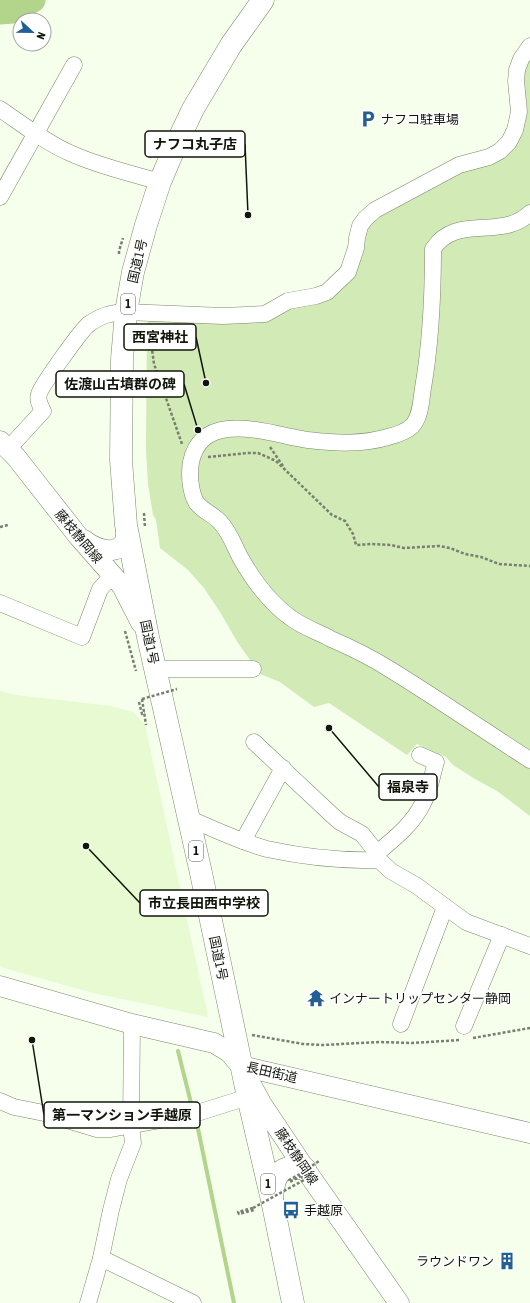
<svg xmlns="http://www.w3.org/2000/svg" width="530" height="1303" font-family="'Asap Condensed','Noto Sans JP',sans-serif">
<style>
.built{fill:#e7fad2}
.green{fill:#d1eab6}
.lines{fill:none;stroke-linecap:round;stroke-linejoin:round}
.stream{stroke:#b3d48b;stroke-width:4}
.river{stroke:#b3d48b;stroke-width:25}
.minor-casing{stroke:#7a886a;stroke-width:17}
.major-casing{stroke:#7a886a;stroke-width:21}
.highway-casing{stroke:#7a886a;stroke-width:23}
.path{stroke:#787f70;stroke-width:2.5;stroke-dasharray:3 2;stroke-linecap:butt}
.minor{stroke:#fff;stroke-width:16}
.major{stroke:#fff;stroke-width:20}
.highway{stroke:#fff;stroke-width:22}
.path-bridge{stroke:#787f70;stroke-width:2.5;stroke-dasharray:3 2;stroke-linecap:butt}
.labels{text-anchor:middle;stroke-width:3.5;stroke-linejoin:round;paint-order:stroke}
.shield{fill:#fff;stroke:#585c54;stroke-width:1}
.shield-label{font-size:12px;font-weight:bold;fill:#11160b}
.poi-label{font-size:13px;fill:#11160b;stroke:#fff;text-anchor:start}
.street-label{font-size:13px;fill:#11160b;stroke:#fff}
.leader{fill:none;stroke:#11160b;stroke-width:1.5}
.callout-dot{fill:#11160b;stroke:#fff;stroke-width:1.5}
.callout{fill:#fff;stroke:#11160b;stroke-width:1.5}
.callout-label{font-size:14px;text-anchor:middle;font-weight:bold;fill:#11160b}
</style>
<rect width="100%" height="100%" fill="#f5ffeb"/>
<polygon class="built" points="0,691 16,695 111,706 133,712 145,725 208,1017 93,993 0,967"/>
<polygon class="green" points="530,55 530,816 497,791 475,779 453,765 446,757 417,744 407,755 329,703 314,707 280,682 260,674 238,643 220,612 204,588 188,570 160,548 156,520 153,515 148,484 146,449 147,323 152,318 227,319 330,294 360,238 376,213 510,149 521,82"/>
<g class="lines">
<g class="stream">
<polyline points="178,1051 193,1111"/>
<polyline points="193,1120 196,1119 234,1303"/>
</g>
<polyline class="river" points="0,12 13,11 33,0"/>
<g class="minor-casing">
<g id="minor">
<path d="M0,109C22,124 45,142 70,153C98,166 130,173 160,182"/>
<polyline points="0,197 74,65"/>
<path d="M530,213C501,241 456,213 433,249C433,296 431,342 423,388C421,400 421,417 412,426C406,432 396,435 388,437C361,445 335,443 308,440C271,435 203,407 191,462C189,474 190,491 196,502C202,511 213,514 220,522C229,531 234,545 240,557C253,580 270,603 291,618C303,627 318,632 331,639C352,648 372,658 391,670C438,699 483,730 530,760"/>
<path d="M8,449L43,411C40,405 37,400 39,394C41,386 82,329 89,324C102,315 110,313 126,312L223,316L265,314L288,301L316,296L327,292L348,272L356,248L357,238L360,226L365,219L375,210L459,165L489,157L500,151L509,142L515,130L519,112L516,81L517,70L521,59L530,46"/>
<polyline points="0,603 82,637 100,589 113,575"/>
<polyline points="156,669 253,669"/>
<path d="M254,742L332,815L340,822L362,834L377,853C394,839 413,824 423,803C430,791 432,775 436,762L420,755"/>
<path d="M188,818C214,829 240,842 267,849C304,857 342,861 379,860L391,871L417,886L466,922L530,946"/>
<polyline points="243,841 283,768"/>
<polyline points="401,1024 445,907"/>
<polyline points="464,1026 502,935"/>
<polyline points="0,1101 14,1107 44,1113 97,1129 111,1129 194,1114 248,1097"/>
<polyline points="101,1258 193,1303"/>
<polyline points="88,1303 101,1258 111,1210 119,1179 133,1143 131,1125 132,1024"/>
</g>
</g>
<g class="major-casing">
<g id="major">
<polyline points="0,441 16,457 78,536 122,586 141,623"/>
<path d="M84,540C94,548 114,556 123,544C127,539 126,531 126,525"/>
<polyline points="0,986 132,1024 214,1043 229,1052 241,1066 261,1103 305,1169 399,1303"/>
<polyline points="241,1066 530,1133"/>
</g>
</g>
<g class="highway-casing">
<g id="highway">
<polyline points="263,0 231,45 193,109 174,149 160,182 146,225 133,272 126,312 122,359 121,460 126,525 148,637 201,873 248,1097 272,1200 293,1303"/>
<path d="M272,1199C274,1174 279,1164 305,1169"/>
</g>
</g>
<g class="path">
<polyline points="119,254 119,251 123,238"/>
<polyline points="149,326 154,364 182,444"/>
<polyline points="162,385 179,384"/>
<polyline points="270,447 283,466"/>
<polyline points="208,457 247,453 258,453 276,461 332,515 345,521 353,534 356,545 372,544 391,545 404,548 439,546 450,548 465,554 481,557 499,564 530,566"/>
<polyline points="144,513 145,528"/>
<polyline points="0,527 8,525"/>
<polyline points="125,631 136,671"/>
<polyline points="142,699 146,725"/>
<polyline points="139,702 142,714 145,713"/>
<polyline points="252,1035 303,1044 323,1045 379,1042 412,1043 461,1040"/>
<polyline points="473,1038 530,1028"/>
<polyline points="253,1208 238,1212 239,1214 254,1210"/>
</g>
<use href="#minor" class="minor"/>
<use href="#major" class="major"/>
<use href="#highway" class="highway"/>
<g class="path-bridge">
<polyline points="142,699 177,689"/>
<polyline points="300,1174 289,1180 290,1182 301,1176"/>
<polyline points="253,1208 304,1180 300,1174 319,1161"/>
</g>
</g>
<defs>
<g id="parking-bare" transform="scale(1.38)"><path d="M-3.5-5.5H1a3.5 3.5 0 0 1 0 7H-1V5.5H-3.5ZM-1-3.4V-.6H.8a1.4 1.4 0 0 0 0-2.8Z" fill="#235e95" stroke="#fff" stroke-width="2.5" paint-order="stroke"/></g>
<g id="temple-bare" transform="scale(1.38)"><path d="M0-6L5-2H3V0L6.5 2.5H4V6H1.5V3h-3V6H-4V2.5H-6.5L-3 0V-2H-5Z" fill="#235e95" stroke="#fff" stroke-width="2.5" paint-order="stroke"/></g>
<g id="bus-bare" transform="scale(1.38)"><path d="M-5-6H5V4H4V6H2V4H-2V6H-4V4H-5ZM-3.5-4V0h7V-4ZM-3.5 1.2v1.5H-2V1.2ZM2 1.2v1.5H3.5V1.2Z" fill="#235e95" stroke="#fff" stroke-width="2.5" paint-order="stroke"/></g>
<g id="building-bare" transform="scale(1.38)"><path d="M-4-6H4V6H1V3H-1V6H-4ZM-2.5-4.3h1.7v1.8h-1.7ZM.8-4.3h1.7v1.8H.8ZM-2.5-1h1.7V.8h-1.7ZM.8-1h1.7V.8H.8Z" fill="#235e95" stroke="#fff" stroke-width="2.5" paint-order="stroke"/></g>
</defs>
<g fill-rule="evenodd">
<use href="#parking-bare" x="368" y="119"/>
<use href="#temple-bare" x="316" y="998"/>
<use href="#bus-bare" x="291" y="1210"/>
<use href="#building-bare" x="507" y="1261"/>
</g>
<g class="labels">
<g class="shield">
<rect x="121" y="294" width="14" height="20" rx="3"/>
<rect x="189" y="841" width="14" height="20" rx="3"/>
<rect x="261" y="1174" width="14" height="20" rx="3"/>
</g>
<g class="shield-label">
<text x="128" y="308">1</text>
<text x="196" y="855">1</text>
<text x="268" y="1188">1</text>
</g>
<g class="poi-label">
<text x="381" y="124">ナフコ駐車場</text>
<text x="329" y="1003">インナートリップセンター静岡</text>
<text x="304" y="1215">手越原</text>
<text x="494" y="1266" text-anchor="end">ラウンドワン</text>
</g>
<g class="street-label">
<text transform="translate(137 261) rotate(-77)" y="5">国道1号</text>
<text transform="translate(79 536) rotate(50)" y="5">藤枝静岡線</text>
<text transform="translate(150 642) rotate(78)" y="5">国道1号</text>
<text transform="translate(219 958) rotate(78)" y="5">国道1号</text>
<text transform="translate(272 1072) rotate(13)" y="5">長田街道</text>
<text transform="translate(297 1156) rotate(56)" y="5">藤枝静岡線</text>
</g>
</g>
<path class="leader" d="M248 215L245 144M206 383L196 337M198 430L184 384M329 728L379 787M86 846L140 903M32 1040L44 1115"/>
<g class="callout-dot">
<circle cx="248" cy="215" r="4"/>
<circle cx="206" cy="383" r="4"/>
<circle cx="198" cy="430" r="4"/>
<circle cx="329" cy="728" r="4"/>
<circle cx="86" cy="846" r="4"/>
<circle cx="32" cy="1040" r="4"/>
</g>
<g class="callout">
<rect x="145" y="131" width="100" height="26" rx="4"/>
<rect x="124" y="324" width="72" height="26" rx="4"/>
<rect x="56" y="371" width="128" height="26" rx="4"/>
<rect x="379" y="774" width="58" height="26" rx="4"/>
<rect x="140" y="890" width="128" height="26" rx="4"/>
<rect x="44" y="1102" width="156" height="26" rx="4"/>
</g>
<g class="callout-label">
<text x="195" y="149">ナフコ丸子店</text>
<text x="160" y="342">西宮神社</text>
<text x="120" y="389">佐渡山古墳群の碑</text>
<text x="408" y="792">福泉寺</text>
<text x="204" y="908">市立長田西中学校</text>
<text x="122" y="1120">第一マンション手越原</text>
</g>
<g transform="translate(32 32) rotate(112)"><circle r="19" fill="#ffffff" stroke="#a0a29d"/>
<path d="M0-3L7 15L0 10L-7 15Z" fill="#235e95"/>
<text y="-6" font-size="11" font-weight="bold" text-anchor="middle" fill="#11160b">N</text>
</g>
</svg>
